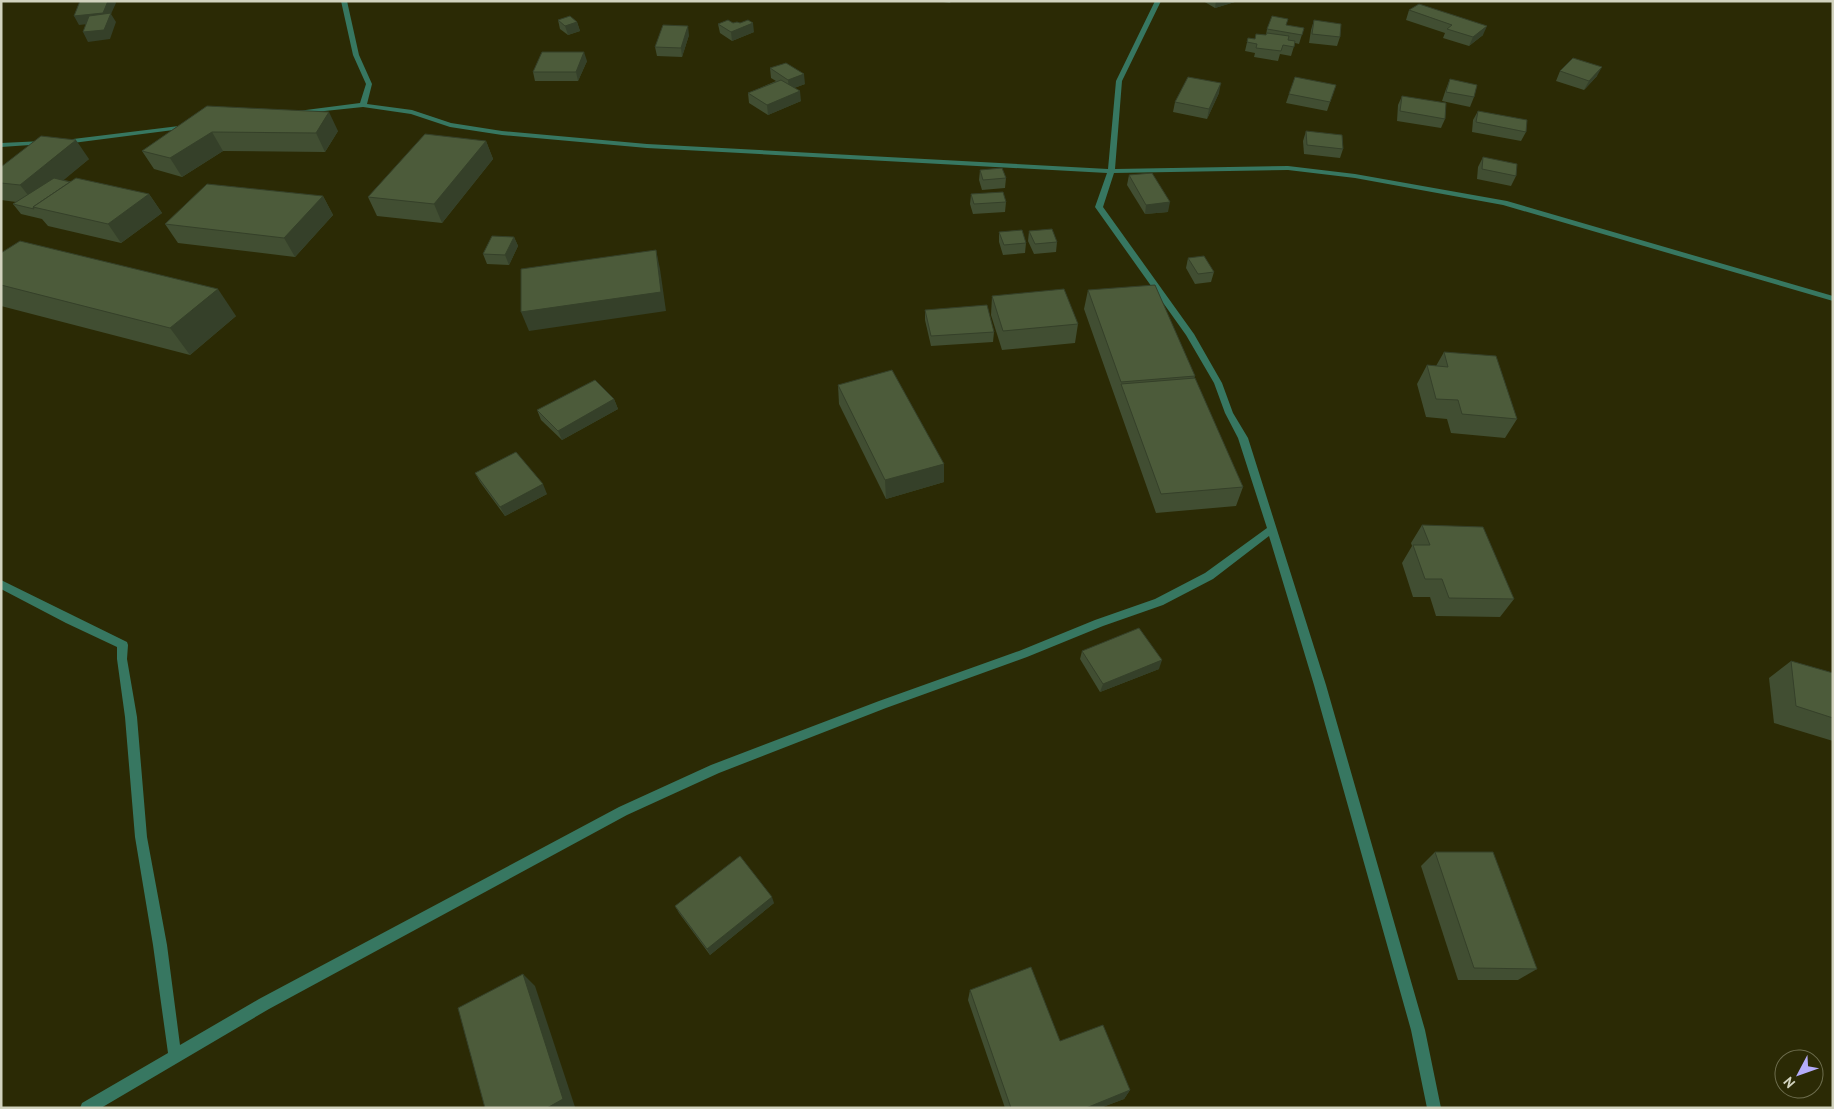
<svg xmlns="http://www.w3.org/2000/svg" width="1834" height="1109" font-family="'PT Sans',sans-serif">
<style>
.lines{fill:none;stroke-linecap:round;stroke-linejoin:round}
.minor{fill:#377761;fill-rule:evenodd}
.wall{fill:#414e32}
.shaded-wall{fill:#354029}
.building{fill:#4c5b3a;stroke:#354029}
</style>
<rect width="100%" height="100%" fill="#2b2a05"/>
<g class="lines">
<g class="minor">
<polygon points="341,1 347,1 359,55 372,84 367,104 412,110 451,123 502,131 647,144 1108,169 1116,81 1155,1 1161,1 1122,81 1115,169 1288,166 1355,174 1507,201 1833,296 1833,301 1503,205 1355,178 1288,170 1114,173 1103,207 1194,334 1222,383 1233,413 1248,438 1326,685 1425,1030 1441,1108 1427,1108 1411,1030 1314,685 1269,536 1213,579 1163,605 1103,626 1027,657 886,708 719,773 627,815 269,1009 101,1108 80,1108 82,1103 168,1053 153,945 135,837 125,717 117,659 117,647 66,623 1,589 1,580 127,642 128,645 127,659 137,717 147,837 167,945 180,1045 259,999 619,807 711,765 879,701 1019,651 1095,620 1155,599 1205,573 1267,528 1238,438 1225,413 1214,383 1186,335 1095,207 1107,173 647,148 502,135 450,127 411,114 363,107 296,114 295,113 298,111 360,103 366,84 353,55"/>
<polygon points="187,125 190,127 189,128 65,144 62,142 65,140"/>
<polygon points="43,141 46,143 45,144 1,147 1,143"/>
</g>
</g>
<g class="wall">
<polygon points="936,1 951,1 950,3"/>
<polygon points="1203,1 1238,1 1215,8"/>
<polygon points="1409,10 1483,35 1469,46 1443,38 1445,33 1406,20"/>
<polygon points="558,20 577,22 580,31 568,35 560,29"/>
<polygon points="1314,20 1340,37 1337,46 1309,43 1311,30"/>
<polygon points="733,23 754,32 732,41 720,33 718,24"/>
<polygon points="1286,25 1304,28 1299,44 1295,43 1291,56 1280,54 1278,61 1254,57 1255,53 1245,51 1248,38 1255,39 1266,35 1267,29"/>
<polygon points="689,35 682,57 657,56 655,47"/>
<polygon points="587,61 578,81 535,81 533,72"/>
<polygon points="770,68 805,84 794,88 801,101 768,115 749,103 748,93 776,81 771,78"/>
<polygon points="1560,71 1597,76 1584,90 1556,81"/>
<polygon points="1450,79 1474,97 1470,107 1442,101 1446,89"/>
<polygon points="1336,85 1327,111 1286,103 1289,94"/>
<polygon points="1219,93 1207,119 1173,112 1175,102"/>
<polygon points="1402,96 1445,119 1441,128 1397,121 1398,105"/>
<polygon points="207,106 338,131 325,152 223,151 182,177 154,169 142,151"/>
<polygon points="1478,111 1526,132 1521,141 1472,132 1473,120"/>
<polygon points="1306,131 1343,149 1340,158 1304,154 1303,141"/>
<polygon points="486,141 493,159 442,223 377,216 368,197"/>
<polygon points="1483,157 1516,176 1511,186 1477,179 1478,167"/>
<polygon points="89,159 63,180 149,194 162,213 121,243 48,226 42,219 21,214 13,204 16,202 1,200 1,167"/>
<polygon points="980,170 1006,178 1005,188 982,190 979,180"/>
<polygon points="1129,175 1168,212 1145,214 1127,185"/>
<polygon points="971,194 1006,202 1005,212 973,214 970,204"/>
<polygon points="323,196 333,215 295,257 178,243 165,224"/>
<polygon points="1029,231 1057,242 1056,252 1034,254 1028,241"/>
<polygon points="999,232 1026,243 1025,253 1003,255 999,242"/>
<polygon points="514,237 518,246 509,265 487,264 483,254"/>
<polygon points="1188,258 1214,272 1211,282 1195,284 1186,268"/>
<polygon points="1,285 236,316 190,355 1,306"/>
<polygon points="1088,290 1195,376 1194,379 1243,487 1236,506 1156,513 1084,309"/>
<polygon points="992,296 1078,324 1075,343 1002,350 991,315"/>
<polygon points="925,310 994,332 993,342 931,346 925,320"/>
<polygon points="1444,352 1517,419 1505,438 1451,433 1447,419 1426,417 1417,384 1427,365 1436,366"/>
<polygon points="838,385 944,482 886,499 839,404"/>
<polygon points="614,399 618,409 562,440 541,420 537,410"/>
<polygon points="475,473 547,494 505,516 480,482"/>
<polygon points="1422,525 1514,599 1500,617 1436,616 1430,597 1413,597 1402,563 1412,546 1411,543"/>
<polygon points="1082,651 1159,669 1100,692 1080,659"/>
<polygon points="1791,661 1833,673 1833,741 1774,723 1769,678"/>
<polygon points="1435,852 1537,969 1518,980 1458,980 1421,866"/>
<polygon points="774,903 710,955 679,913 675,906"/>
<polygon points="970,990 1060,1041 1130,1090 1124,1099 1100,1108 1005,1108 968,1000"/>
</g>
<g class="shaded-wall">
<polygon points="108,1 115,1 116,3 111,14 116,22 110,39 88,42 83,32 107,22 79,25 74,16"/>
<polygon points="1216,1 1238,1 1215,8"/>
<polygon points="577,22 580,31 568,35 565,26"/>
<polygon points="753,23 754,32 732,41 731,32"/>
<polygon points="688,26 689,35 682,57 681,48"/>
<polygon points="1487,26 1483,35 1469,46 1473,37"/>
<polygon points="584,52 587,61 578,81 576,72"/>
<polygon points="1602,67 1597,76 1584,90 1589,81"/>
<polygon points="804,74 805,84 789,90 788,80"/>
<polygon points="1221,83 1219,93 1207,119 1209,109"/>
<polygon points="800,91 801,101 768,115 767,105"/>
<polygon points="329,112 338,131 325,152 316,133"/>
<polygon points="212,132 223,151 182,177 170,158"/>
<polygon points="76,140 89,159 35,204 20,185"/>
<polygon points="486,141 493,159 442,223 434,204"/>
<polygon points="149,194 162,213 121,243 108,224"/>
<polygon points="323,196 333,215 295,257 284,238"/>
<polygon points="1170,202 1168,212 1145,214 1146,205"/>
<polygon points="514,237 518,246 509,265 505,255"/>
<polygon points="656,250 660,269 666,311 529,331 521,312"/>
<polygon points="218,289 236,316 190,355 170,328"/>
<polygon points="614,399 618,409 562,440 558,431"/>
<polygon points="944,464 944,482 886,499 885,480"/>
<polygon points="543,484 547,494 505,516 500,507"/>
<polygon points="1162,660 1159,669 1100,692 1103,684"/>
<polygon points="772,897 774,903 710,955 707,949"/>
<polygon points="523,974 535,986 575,1107 573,1108 547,1108"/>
<polygon points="1130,1090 1124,1099 1100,1108 1086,1108"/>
</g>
<g class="building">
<polygon points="80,1 108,1 103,13 74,16"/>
<polygon points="1419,4 1487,26 1473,37 1447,29 1452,25 1409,10"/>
<polygon points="111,13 104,30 83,32 89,16"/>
<polygon points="570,16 577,22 565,26 558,20"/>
<polygon points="1272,16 1288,19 1286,25 1304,28 1302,35 1267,29"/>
<polygon points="728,20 733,23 737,22 740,23 748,20 753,23 731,32 718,24"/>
<polygon points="1314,20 1341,24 1340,37 1312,34"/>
<polygon points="663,25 688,26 681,48 655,47"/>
<polygon points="1267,33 1289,36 1288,40 1295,41 1294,47 1283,45 1281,51 1256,48 1257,44 1247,42 1248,38 1255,39 1256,34 1266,35"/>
<polygon points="542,52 584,52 576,72 533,72"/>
<polygon points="1573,58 1602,67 1589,81 1560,71"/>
<polygon points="786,63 804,74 788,80 770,68"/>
<polygon points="1188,77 1221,83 1209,109 1175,102"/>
<polygon points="1295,77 1336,85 1330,102 1289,94"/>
<polygon points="1450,79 1477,85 1474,97 1446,92"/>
<polygon points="781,80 800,91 767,105 748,93"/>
<polygon points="1402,96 1446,103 1445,119 1400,111"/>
<polygon points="207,106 329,112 316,133 212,132 170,158 142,151"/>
<polygon points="1478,111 1527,120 1526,132 1476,122"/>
<polygon points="1306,131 1342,135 1343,149 1307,145"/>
<polygon points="425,134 486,141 434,204 368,197"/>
<polygon points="41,136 76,140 20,185 1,183 1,167"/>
<polygon points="1483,157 1517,164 1516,176 1482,169"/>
<polygon points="1002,168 1006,178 983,180 980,170"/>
<polygon points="1152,173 1170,202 1146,205 1129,175"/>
<polygon points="54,178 70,182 33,207 34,209 13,204"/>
<polygon points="76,178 149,194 108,224 33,207"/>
<polygon points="207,184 323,196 284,238 165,224"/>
<polygon points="1003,192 1006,202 974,204 971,194"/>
<polygon points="1052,229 1057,242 1035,244 1029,231"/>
<polygon points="1022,230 1026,243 1004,245 999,232"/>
<polygon points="492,236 514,237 505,255 483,254"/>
<polygon points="20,241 218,289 170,328 1,285 1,253"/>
<polygon points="656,250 661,292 521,312 521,269"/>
<polygon points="1204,256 1214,272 1198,274 1188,258"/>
<polygon points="1155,285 1195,376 1121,382 1088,290"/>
<polygon points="1064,289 1078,324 1003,331 992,296"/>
<polygon points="987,305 994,332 931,336 925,310"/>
<polygon points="1444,352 1496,356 1517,419 1462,414 1458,400 1436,399 1427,365 1448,367"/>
<polygon points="892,370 944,464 885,480 838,385"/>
<polygon points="1195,378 1243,487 1161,494 1121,384"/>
<polygon points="595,380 614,399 558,431 537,410"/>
<polygon points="516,452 543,484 500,507 475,473"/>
<polygon points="1422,525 1483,527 1514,599 1449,598 1442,579 1425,579 1413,545 1430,545"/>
<polygon points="1139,628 1162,660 1103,684 1082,651"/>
<polygon points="1791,661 1833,673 1833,718 1796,706"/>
<polygon points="1435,852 1493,852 1537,969 1474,968"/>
<polygon points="740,856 772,897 707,949 675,906"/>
<polygon points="1031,967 1060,1041 1103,1025 1130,1090 1086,1108 1011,1108 970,990"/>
<polygon points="523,974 563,1099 547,1108 485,1108 458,1008"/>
</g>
<rect width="1834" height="1109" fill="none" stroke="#d2d3bf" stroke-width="5"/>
<g transform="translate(1799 1074) rotate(229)"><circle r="24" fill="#2b2a05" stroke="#6e6e4f"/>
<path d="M0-4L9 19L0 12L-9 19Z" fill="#b4acf9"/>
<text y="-8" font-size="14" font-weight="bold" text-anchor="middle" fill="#d2d3bf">N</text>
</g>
</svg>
